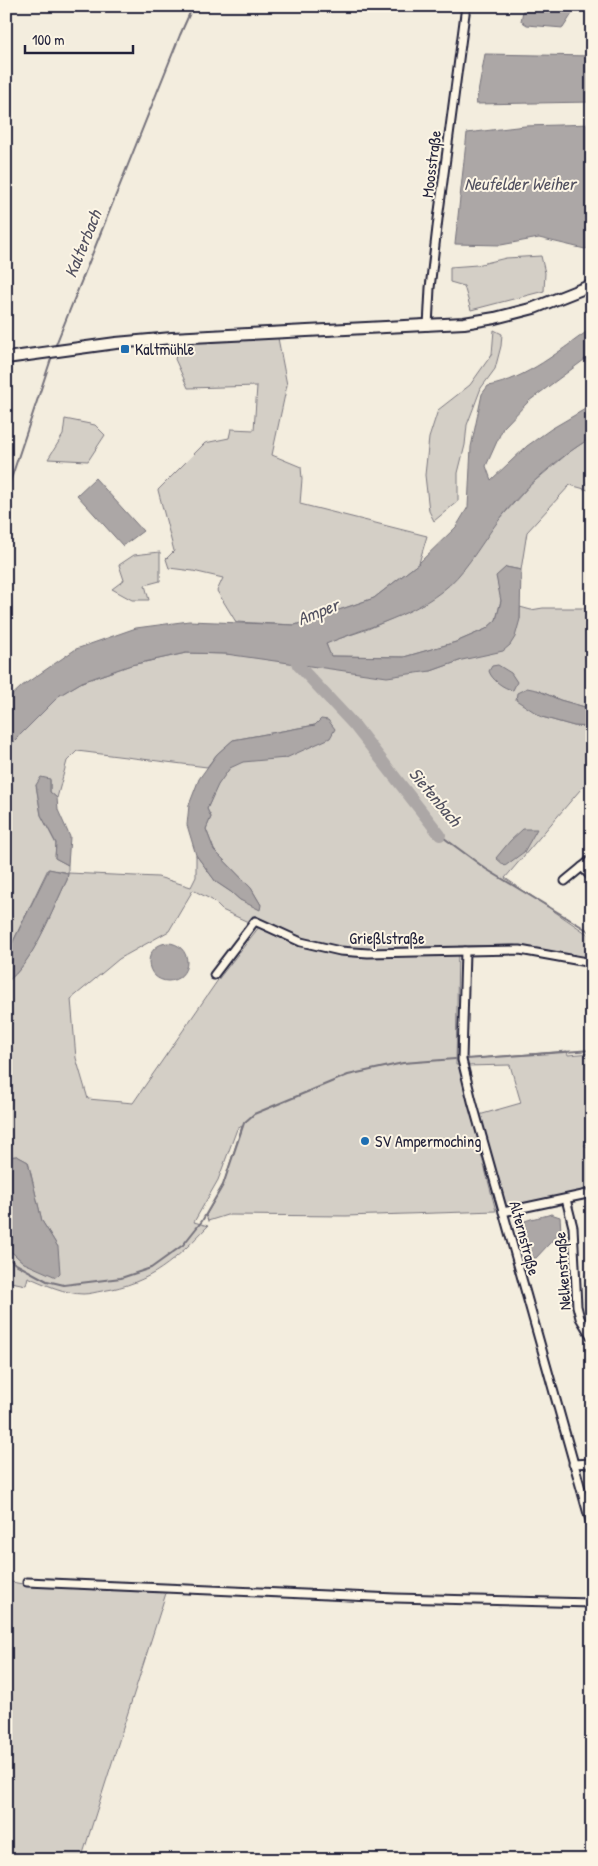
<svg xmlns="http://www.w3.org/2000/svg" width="598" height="1866" font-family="'Patrick Hand',sans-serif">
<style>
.green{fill:#d4cfc6;stroke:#7b7880;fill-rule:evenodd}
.water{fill:#aca7a6;stroke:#75727b}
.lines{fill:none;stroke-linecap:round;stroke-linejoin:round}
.stream{stroke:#75727b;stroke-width:2}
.river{stroke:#aca7a6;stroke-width:12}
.minor-casing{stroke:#22223b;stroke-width:11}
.secondary-casing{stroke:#22223b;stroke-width:14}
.minor{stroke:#fcf5e5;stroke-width:7}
.secondary{stroke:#fcf5e5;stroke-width:10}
.poi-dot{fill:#1f6fb2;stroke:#fcf5e5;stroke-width:2}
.labels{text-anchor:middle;stroke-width:4;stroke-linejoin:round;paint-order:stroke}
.street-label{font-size:16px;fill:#22223b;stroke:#fcf5e5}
.poi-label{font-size:16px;fill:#22223b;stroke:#fcf5e5;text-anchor:start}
.water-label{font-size:18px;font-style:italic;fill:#525160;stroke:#fcf5e5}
</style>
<rect width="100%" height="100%" fill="#f3edde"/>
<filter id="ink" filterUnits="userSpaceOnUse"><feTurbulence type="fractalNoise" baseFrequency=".02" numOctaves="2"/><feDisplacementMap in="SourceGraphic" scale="10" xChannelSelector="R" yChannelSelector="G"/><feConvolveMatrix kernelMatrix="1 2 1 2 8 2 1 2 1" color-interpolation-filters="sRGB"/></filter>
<g filter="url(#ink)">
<g class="green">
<polygon points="541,256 545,273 544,291 471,310 464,286 450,282 450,267 477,265 506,258"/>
<polygon points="494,330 502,334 501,346 495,369 481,388 467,425 465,445 458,473 458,501 434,521 429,511 425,475 429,438 438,410 470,385 492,354"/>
<polygon points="278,338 287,385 272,455 301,467 302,479 300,504 427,536 419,563 374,598 295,625 236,622 217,591 223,578 193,571 169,568 166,559 174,551 158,490 205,443 229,438 231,429 254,430 257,386 188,388 175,359 181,341"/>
<polygon points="65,419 95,425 105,435 88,461 48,459 63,435"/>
<polygon points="592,437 592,491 570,485 527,532 521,570 506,567 497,576 501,600 496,620 486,629 456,642 404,657 330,656 326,643 368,629 407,612 497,522 530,485 572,450"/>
<polygon points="160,552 160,581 145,585 149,600 132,600 112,589 124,580 119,565 134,555"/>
<path d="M520,607L531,610L543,608H592V709L560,700L537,690L542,717L574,726L592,727V776L505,878L592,937V959L514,945L458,946L456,1065H459L471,1112L476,1125L480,1150L496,1211L346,1216L227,1215L208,1221L206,1215L223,1185L242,1126L237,1129L218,1180L194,1222L208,1226C175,1260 152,1283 102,1291C96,1292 90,1294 83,1294C66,1294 44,1284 28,1277L26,1285L6,1281V1247L24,1263L58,1247L42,1221L28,1162L17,1156L6,1157V982C32,965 53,908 67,880L68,873L48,869L6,956V749L60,695L82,682L131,665L186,653L226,654L431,671L462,660L520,619ZM315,725L286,758C270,759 244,757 231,767C219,777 213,796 207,809L211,817L206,829L214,850L251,888L261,905L240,900L231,892L216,882L196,855V877L191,887L158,877L68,873V865L55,858L56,844L41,815L36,785L50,780V792L57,798L67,761L77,751L207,767L217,754L233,740ZM193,890L212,900L222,910L259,927L220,977L133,1103L88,1099L76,1058L71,999L119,959L169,931Z"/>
<polygon points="567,1051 568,1055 592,1053 592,1144 584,1145 592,1152 592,1191 507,1208 479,1115 521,1103 510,1065 466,1066 466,1059"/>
<polygon points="6,1581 28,1585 167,1590 81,1860 6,1860"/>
</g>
<g class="water">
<polygon points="524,6 577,6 563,28 527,25 521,21"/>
<polygon points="485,54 592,56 592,102 476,104"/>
<polygon points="592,124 592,247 585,249 539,238 501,245 455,244 467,133 525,126"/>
<path d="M592,328V354L529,401L503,428L486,466L491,480L527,446L551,429L592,405V437C556,459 521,490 496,524C479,547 464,575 441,592C407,618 364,628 326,644L331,656L404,657L456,642L486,629L496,620L501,601L496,576L506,567L521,570L520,619L515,637L510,645L503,651L462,660L431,671L387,677L226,654L186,653L131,665L82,682L60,695L6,749V701L22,686L76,649L136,628L189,621L295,625L374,598L419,563L456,527L468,507L471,447L482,394L488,386C527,379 560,350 592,328Z"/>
<polygon points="95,478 143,531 123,546 77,495"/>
<path d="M498,665L511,673L517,682L513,690C504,689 491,679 489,671L492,666Z"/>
<polygon points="527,688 537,690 560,700 592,709 592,727 574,726 542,717 516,700 517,693"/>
<polygon points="321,719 328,720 335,729 330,738 286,758 243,762 230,768 218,785 207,809 211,817 206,829 214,850 251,888 261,905 260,910 240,900 231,892 216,882 196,855 187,825 189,805 199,779 217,754 233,740 315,725"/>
<polygon points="41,777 50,779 50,792 57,798 58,810 70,837 68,865 55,858 56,843 41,815 36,785"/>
<polygon points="523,829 537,829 524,852 505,866 496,858 510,841"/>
<path d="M49,869L68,873L67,880C53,908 32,966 6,982V956Z"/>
<circle cx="168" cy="962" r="19"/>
<polygon points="17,1156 28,1162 42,1221 58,1247 60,1273 56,1277 24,1263 6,1247 6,1157"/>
<path d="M551,1214L560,1217L561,1231L536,1258H530L525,1255L518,1226C524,1218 541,1218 551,1214Z"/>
</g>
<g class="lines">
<g class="stream">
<polyline points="55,347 180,35 193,6"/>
<polyline points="6,494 52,356"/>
<polyline points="440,835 486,869 592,933"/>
<polyline points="466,1059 592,1050"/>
<polyline points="6,1256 14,1263 47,1281 64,1285 121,1278 151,1268 183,1245 202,1221 223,1185 244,1123 254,1114 348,1075 403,1063 455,1059"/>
</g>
<polyline class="river" points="292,650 298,665 355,726 440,835"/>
<g class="minor-casing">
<g id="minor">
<polyline points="428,326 430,288 438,219 466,6"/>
<polyline points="592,859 582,867 592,878"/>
<polyline points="565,881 582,867"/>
<polyline points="465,951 462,1060 472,1101 592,1528"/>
<polyline points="214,975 255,921 301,942 340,951 368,953 520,950 592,963"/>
<polyline points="566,1199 573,1227 577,1306 580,1318 592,1338"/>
<polyline points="503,1212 592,1193"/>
<polyline points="573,1464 592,1463"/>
<polyline points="27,1582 395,1598 592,1603"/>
</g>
</g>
<g class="secondary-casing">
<polyline id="secondary" points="6,358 116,343 172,338 464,323 495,318 534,308 592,285"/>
</g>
<use href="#minor" class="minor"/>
<use href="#secondary" class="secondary"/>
</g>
</g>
<g class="poi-dot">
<rect x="120" y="344" width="10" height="10" rx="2.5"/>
<circle cx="365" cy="1141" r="5"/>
</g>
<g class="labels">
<g class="street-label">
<text transform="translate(431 164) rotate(-83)" y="6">Moosstraße</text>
<text x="387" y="944">Grießlstraße</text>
<text transform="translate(525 1238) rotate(75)" y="6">Alternstraße</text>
<text transform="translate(562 1271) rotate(-94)" y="6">Nelkenstraße</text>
</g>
<g class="poi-label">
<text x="135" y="355">Kaltmühle</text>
<text x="375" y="1147">SV Ampermoching</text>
</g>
<g class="water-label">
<text x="520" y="190">Neufelder Weiher</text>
<text transform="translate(83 244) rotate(-68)" y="6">Kalterbach</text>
<text transform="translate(318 612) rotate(-22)" y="6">Amper</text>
<text transform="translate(435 797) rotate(50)" y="6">Sietenbach</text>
</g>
</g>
<rect width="598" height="1866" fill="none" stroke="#fcf5e5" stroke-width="25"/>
<rect x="12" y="12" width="573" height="1841" fill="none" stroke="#22223b" stroke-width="2" filter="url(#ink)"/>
<path d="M25 45v8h108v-8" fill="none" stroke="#22223b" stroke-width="2.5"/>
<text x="32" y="45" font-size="15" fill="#22223b" stroke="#fcf5e5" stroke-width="4" paint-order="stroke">100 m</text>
</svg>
